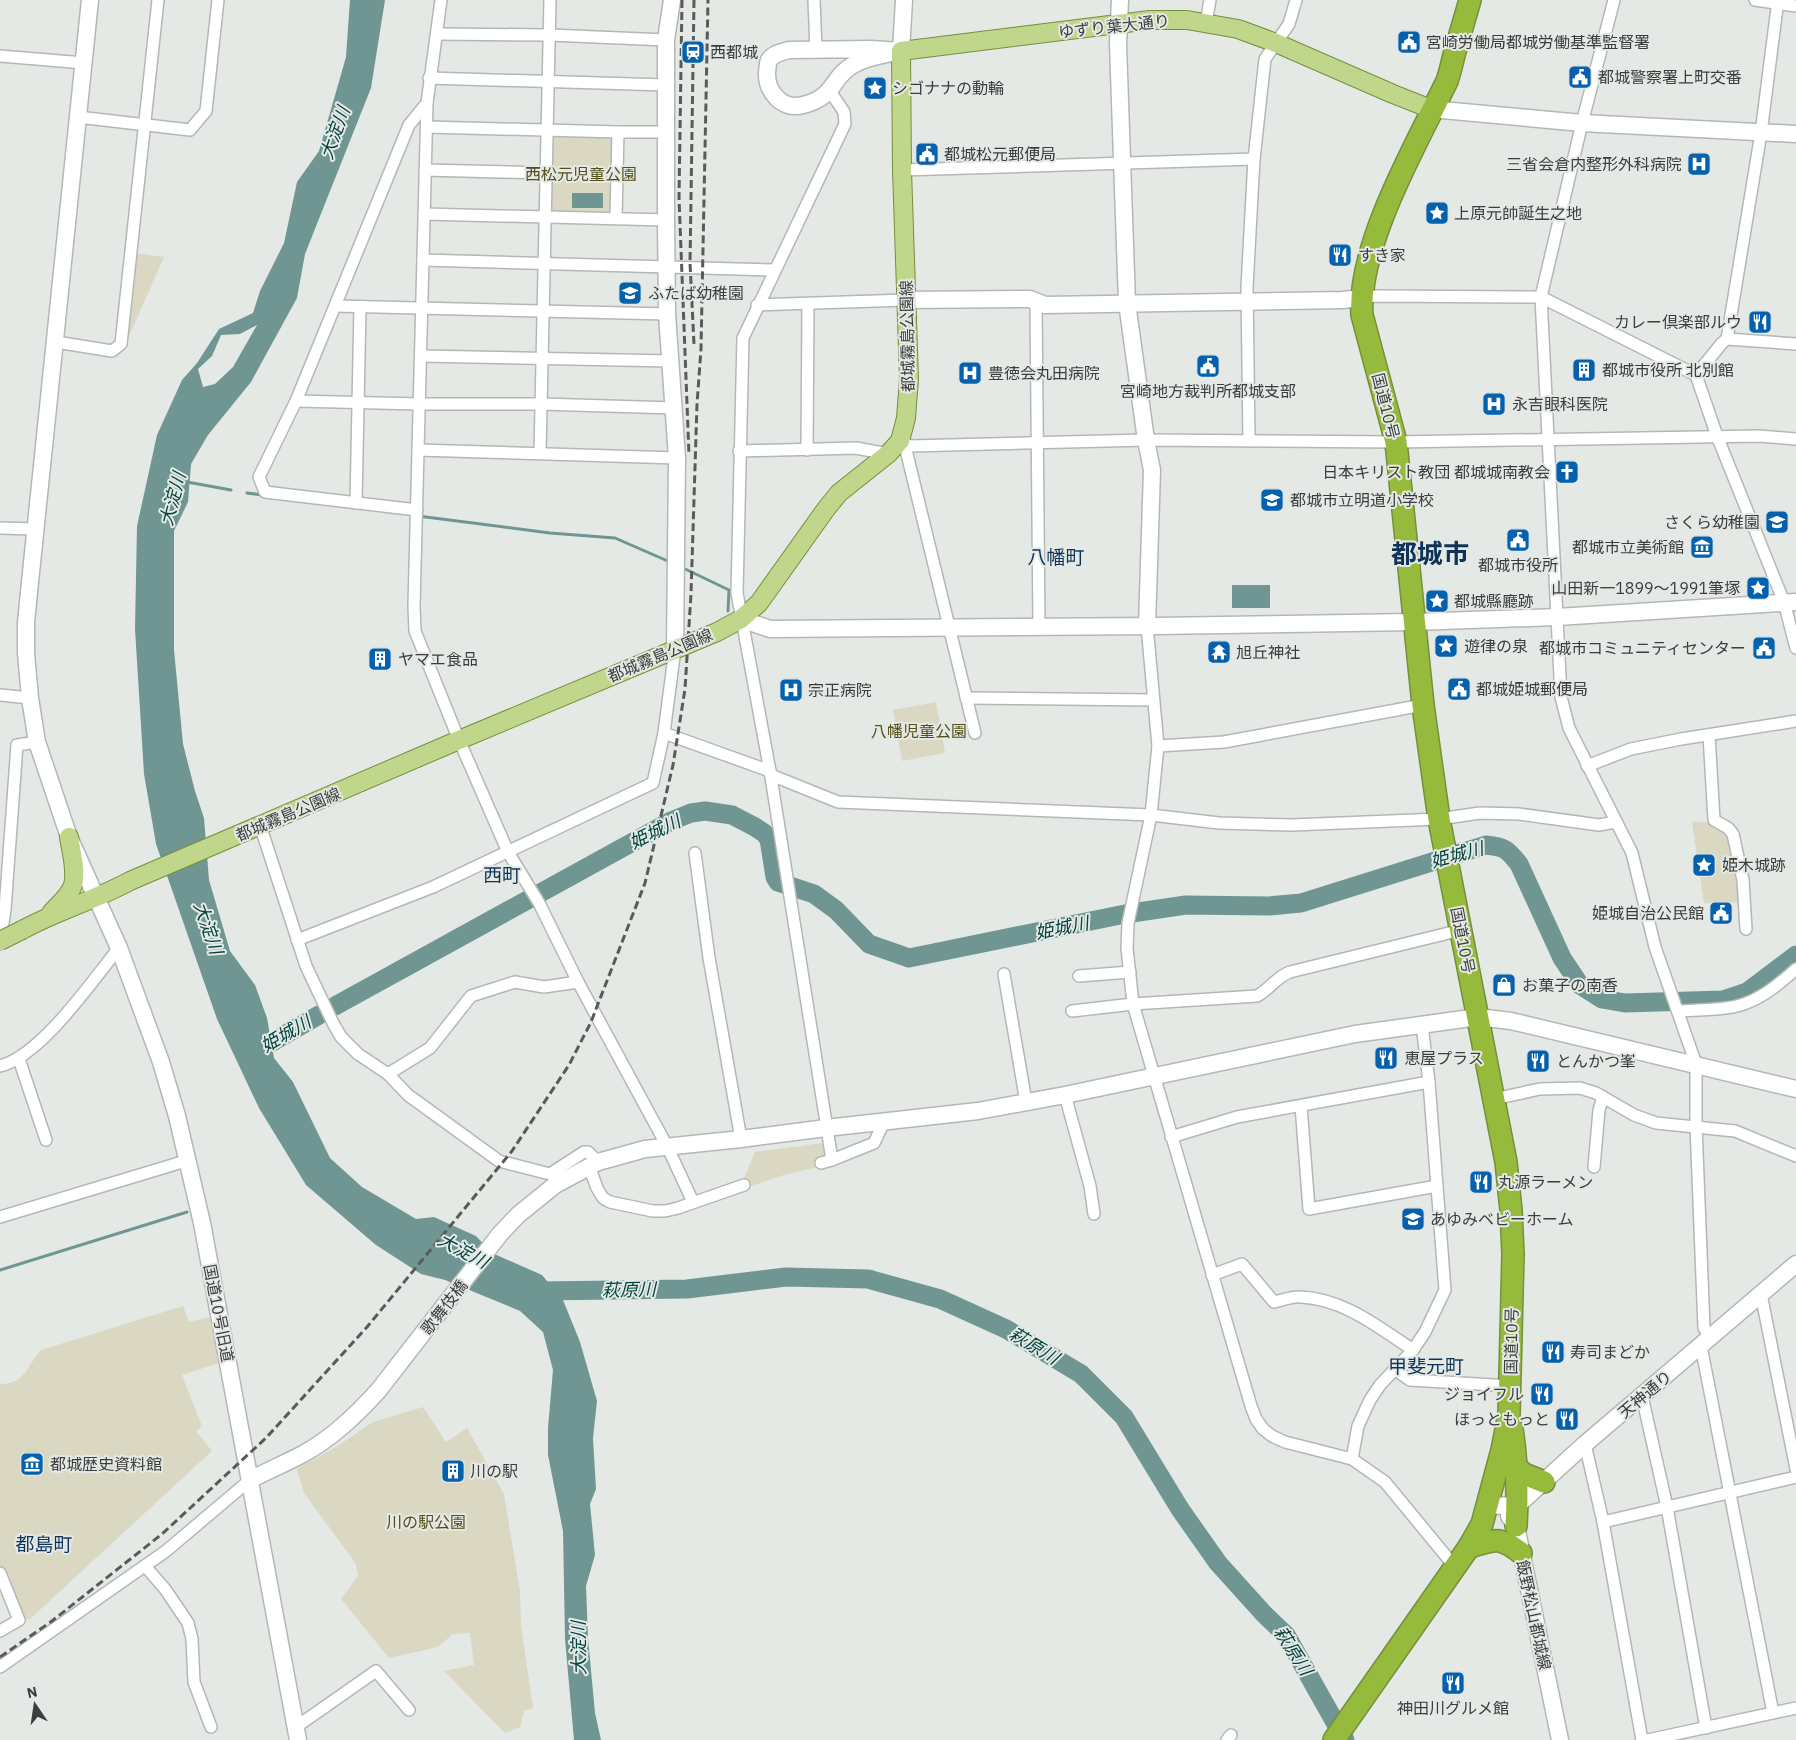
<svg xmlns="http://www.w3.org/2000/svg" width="1796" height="1740" font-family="'IBM Plex Sans','Noto Sans JP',sans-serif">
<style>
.green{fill:#dad8c3}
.water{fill:#6f9692;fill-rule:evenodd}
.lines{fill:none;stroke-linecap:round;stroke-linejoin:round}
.stream{stroke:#6f9692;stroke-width:3}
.river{stroke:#6f9692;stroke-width:19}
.street-casing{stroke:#b4b8b4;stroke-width:14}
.secondary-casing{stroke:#b4b8b4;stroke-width:19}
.primary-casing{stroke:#768f3c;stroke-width:20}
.highway-casing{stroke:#768f3c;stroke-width:24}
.street{stroke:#fff;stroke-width:11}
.secondary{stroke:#fff;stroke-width:16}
.primary{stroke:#c0d68a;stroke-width:18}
.highway{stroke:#96bb3c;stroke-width:21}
.rail{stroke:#595b59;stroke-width:3;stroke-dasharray:8 4;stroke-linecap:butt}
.primary-bridge-casing{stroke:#768f3c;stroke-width:20;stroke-linecap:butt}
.primary-bridge{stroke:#c0d68a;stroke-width:18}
.labels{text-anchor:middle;stroke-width:4;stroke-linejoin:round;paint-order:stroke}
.street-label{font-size:16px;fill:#3c3d3c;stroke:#e5e9e5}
.poi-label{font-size:16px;fill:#3c3d3c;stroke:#e5e9e5;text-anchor:start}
.park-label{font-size:16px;fill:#544e19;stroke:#e5e9e5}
.water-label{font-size:18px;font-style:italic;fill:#03433f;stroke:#e5e9e5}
.quarter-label{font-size:19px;fill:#0e3359;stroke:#e5e9e5}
.town-label{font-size:26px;font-weight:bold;fill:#0e3359;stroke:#e5e9e5}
</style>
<rect width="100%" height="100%" fill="#e5e9e5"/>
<g class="green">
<polygon points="546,130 618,132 616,218 544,217"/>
<polygon points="135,253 164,257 126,343"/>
<polygon points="936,702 945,753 902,761 893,710"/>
<path d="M1692,822C1698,822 1706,821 1712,824C1737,835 1737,877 1742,902L1704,903Z"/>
<polygon points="823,1143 826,1159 822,1166 784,1175 745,1188 743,1180 755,1152"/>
<path d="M183,1306L189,1322L210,1317L219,1363L182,1375L202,1426L196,1431L212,1451L30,1619L18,1621L0,1573V1384C26,1384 27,1365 41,1350Z"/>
<polygon points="423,1407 446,1442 467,1428 504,1494 520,1591 521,1625 533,1708 524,1711 520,1727 505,1733 444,1671 474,1665 470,1633 453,1634 438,1647 389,1658 341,1599 358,1576 356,1564 304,1493 297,1469 336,1447 373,1422"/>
</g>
<g class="water">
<path d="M350,0H385L371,88L305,254L297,298L251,382L208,435L191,464L188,502L174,531V650L183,744L195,791L204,818L209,880L230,951L255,985L267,1018L274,1058L293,1082L330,1158L362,1187L416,1219L434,1217L476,1236L492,1253L542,1275L563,1300L580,1342L597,1401L593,1438L596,1489L590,1504L595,1555L586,1586L588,1638L595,1713L601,1740H574L565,1639L563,1531L548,1455V1428L553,1370L543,1332L520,1311L445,1280L421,1274L376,1245L306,1185L259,1108L217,1019L156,844L144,774L135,629L137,526L157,435L182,380L197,363L219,329L253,313L260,291L284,243L297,182L319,151L346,57ZM257,325L233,367L215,384L203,387L198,369L212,356L221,335L240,334Z"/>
<rect x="572" y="193" width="31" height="15"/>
<rect x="1232" y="585" width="38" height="23"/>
</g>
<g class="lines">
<g class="stream">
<polyline points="187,482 231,490"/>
<polyline points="247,493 263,495"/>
<polyline points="418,516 550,533 615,538 670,562"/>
<polyline points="681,567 729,590 728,611"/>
<polyline points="0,1270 187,1212"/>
</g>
<g class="river">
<path d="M335,1006L671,821L691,813L705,811L732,815L755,827L764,833L769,839L775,877L778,882L814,894L836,910L869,944L909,958L1125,914L1186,905L1269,906L1301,903L1486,845C1505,847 1507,849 1519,864L1562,958L1580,985L1602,999L1625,1003L1723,1000L1747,992L1796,955"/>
<polyline points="253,1053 319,1015"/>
<polyline points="540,1291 687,1289 786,1277 868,1279 940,1299 1006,1329 1081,1374 1124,1417 1180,1509 1218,1563 1264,1614 1286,1635 1345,1740"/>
</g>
<g class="street-casing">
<g id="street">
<polyline points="441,0 427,103 414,606 415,631 459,740 508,852 539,903 578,982 667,1146 693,1202"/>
<polyline points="814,0 816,50"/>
<polyline points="1614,0 1582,123 1541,297 1561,697 1569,728 1632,853 1655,947 1696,1064 1696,1126 1704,1328 1710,1337"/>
<polyline points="1755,0 1796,6"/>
<polyline points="1206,23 1210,0"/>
<polyline points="438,34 550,35 666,40"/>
<polyline points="0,56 84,63"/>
<polyline points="429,78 666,85"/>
<polyline points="830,91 844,112 845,124 743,338 737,593 770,771 832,1160"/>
<polyline points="78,117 190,130 206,111 218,0"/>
<polyline points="427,127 618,132 666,132"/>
<polyline points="425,170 545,173"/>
<polyline points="902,170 1254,159"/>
<polyline points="424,214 666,220"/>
<polyline points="616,218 618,132"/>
<polyline points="423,260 774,270"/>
<polyline points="1361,298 1376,296 1541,297 1696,375 1717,436 1784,602 1796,648"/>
<polyline points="1036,302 1039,626"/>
<polyline points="757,305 906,300"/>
<polyline points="336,306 667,314"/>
<polyline points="1727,339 1761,133 1778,0"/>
<polyline points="56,342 112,351 121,344 158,0"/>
<polyline points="421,356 671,361"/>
<polyline points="1696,375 1722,343 1727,339 1796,344"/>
<polyline points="296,401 419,404 541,404 674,408"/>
<polyline points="900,441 910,446 1146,440 1396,442 1759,436 1796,439"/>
<polyline points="900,441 906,450 975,733"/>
<polyline points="1249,441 1247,287 1254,159 1265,59 1289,24 1296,0"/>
<polyline points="418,450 677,458"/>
<polyline points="807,450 808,305"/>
<polyline points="739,451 856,448 888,454"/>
<polyline points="540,453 550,0"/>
<polyline points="356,503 360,307"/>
<polyline points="417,510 265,492 259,477 296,401 409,125 427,103"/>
<polyline points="0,528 35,529"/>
<polyline points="1147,626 1158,746 1151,815 1128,923 1127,948 1133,1004 1251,1406 1256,1419 1263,1429 1272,1436 1285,1442 1352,1459 1385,1482 1455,1567"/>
<polyline points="0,695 30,698"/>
<polyline points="966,698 1153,700"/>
<polyline points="664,733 770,771"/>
<polyline points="1709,735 1714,820 1728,828 1733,834 1743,880 1746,929"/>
<polyline points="1158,746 1224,742 1423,705"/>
<polyline points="1587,766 1631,749 1681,739 1796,721"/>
<polyline points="771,775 838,802 1151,815 1219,823 1292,825 1439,819 1480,813 1519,814 1599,825 1616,822"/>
<polyline points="260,825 306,966 333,1023 341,1037 358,1054 388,1074 408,1095 499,1161 550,1174 584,1152 588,1152 598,1162"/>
<polyline points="695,853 709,958 741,1139"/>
<polyline points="0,909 5,909 17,745 37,742"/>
<polyline points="297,940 433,887 653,783 664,733 675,649"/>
<polyline points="0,944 5,909"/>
<polyline points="1004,974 1026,1102"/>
<polyline points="1079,976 1130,972"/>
<path d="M1072,1011L1133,1004L1257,996C1270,989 1276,977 1290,972L1461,930"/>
<path d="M1678,1011C1694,1010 1710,1010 1725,1008C1753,1006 1776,987 1796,969"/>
<polyline points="19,1059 46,1140"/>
<path d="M0,1066C41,1056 92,981 119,948"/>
<polyline points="388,1074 430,1048 471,996 515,982 544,987 578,982"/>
<polyline points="1065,1095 1090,1186 1094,1214"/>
<polyline points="1494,1099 1540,1089 1580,1088 1596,1093 1634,1115 1656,1123 1735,1131 1796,1156"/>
<polyline points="1301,1106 1309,1209 1437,1186"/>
<polyline points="1171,1137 1237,1117 1429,1082"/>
<polyline points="821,1163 832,1160 874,1143 884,1122"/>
<polyline points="589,1166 597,1188 603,1198 610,1202 653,1211 665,1211 678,1208 744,1185"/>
<polyline points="1594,1167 1599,1110 1603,1097"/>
<polyline points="0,1217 189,1160"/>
<path d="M1212,1275L1242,1264L1274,1302C1283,1300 1293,1296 1301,1297C1344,1299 1378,1327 1413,1350"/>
<polyline points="1761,1294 1796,1469"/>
<polyline points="1701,1346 1773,1713"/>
<polyline points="1394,1369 1410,1380 1511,1386"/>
<polyline points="1642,1396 1667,1507 1706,1728"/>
<polyline points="1585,1444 1603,1522 1642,1740"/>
<polyline points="1352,1459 1358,1426 1370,1400 1380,1385 1413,1350 1425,1332 1445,1290 1429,1082 1422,1025"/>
<polyline points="1603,1522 1796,1477"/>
<polyline points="145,1566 165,1589 188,1623 192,1639 194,1682 211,1727"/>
<polyline points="0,1573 19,1620 0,1631"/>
<polyline points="0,1667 166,1551 250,1480"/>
<polyline points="296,1727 376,1671 409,1710"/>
<polyline points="1227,1740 1231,1735"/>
<polyline points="1648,1740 1796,1708"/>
</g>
</g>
<g class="secondary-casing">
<g id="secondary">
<polyline points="90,0 29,592 26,623 26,653 30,698 37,742 69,837 119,948 161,1062 177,1116 202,1223 298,1740"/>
<polyline points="672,0 666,40 666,220 667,314 677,458 675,649"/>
<polyline points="1120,0 1118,44 1127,303 1146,440 1152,470 1147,626"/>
<path d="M871,49L901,51C885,55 867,56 853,65C831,77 836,97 803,105C782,111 766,91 767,72C768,68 767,64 769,60C774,53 782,52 789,50Z"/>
<polyline points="901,51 904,0"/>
<polyline points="1431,109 1582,123 1796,134"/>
<polyline points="906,300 1030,299 1045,305 1343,300 1361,298"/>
<polyline points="741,619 770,629 1157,626 1414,622 1557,617 1796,602"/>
<path d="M250,1480C267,1471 286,1463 303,1454C332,1438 355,1416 378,1391L500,1234L518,1215L555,1185L598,1162L645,1149L741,1139L826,1128L978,1111L1065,1095L1355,1034L1478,1017L1511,1021L1796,1089"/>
<polyline points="1487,1506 1518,1505 1585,1444 1796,1264"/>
<polyline points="1509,1516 1516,1526 1560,1740"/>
</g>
</g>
<g class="primary-casing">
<g id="primary">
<path d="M51,913C58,905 70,895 73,885C77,871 71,851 69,837"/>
<path d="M22,930C57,911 95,900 130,881L459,740L717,632L741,619L759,603L826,509L839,493L888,454L900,441L906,418L909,379L902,170L901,51L1150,20H1187L1238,29L1276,43L1393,94L1431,109"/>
</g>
</g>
<g class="highway-casing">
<g id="highway">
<path d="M1512,1429C1517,1462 1518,1494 1516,1526"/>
<polyline points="1516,1467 1524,1474 1544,1482"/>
<path d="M1469,1547C1495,1540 1498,1535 1521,1553"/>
<path d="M1334,1740L1469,1547L1482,1524L1502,1450L1509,1414L1513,1254L1511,1210L1506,1162L1439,819L1423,705L1396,442L1362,315C1357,246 1417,143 1447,81C1450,73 1452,63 1454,55C1459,37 1465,18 1470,0"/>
</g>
</g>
<use href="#street" class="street"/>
<use href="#secondary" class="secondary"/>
<use href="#primary" class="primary"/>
<use href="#highway" class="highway"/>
<g class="rail">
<polyline points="682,0 679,198 689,455"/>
<polyline points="694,0 690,263 694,344"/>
<polyline points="0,1657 52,1621 162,1534 266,1438 367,1327 512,1151 569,1065 591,1022 645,883 673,765 685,689 691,594 697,404 701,349 708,0"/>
</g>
<g class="primary-bridge-casing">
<polyline id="primary-bridge" points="0,941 22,930"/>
</g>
<use href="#primary-bridge" class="primary-bridge"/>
</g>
<defs>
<g id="civic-square" transform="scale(1.25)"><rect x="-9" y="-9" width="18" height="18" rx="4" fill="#0560ad" stroke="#e5e9e5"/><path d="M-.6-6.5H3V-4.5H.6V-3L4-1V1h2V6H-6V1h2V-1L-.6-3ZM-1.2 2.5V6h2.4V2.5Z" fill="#fff"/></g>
<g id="station-square" transform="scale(1.25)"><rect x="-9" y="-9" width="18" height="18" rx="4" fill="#0560ad" stroke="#e5e9e5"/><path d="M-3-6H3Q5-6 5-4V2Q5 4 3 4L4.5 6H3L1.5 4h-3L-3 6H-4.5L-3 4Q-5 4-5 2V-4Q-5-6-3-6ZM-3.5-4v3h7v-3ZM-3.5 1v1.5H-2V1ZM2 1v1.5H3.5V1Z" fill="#fff"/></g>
<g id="sight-square" transform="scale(1.25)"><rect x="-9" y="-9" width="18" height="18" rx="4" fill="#0560ad" stroke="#e5e9e5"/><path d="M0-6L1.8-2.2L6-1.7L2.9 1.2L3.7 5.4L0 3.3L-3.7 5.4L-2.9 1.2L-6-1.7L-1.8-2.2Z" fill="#fff"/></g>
<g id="hospital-square" transform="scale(1.25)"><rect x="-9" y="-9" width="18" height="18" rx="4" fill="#0560ad" stroke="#e5e9e5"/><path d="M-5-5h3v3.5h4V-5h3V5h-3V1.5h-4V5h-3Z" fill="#fff"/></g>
<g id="restaurant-square" transform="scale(1.25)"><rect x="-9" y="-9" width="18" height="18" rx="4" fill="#0560ad" stroke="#e5e9e5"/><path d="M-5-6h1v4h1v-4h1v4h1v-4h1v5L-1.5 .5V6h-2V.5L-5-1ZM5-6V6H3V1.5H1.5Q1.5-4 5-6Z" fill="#fff"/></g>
<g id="school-square" transform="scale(1.25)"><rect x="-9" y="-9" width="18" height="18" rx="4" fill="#0560ad" stroke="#e5e9e5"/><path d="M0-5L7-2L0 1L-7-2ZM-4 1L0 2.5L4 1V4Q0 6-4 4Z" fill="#fff"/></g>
<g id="building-square" transform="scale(1.25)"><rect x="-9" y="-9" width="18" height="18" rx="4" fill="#0560ad" stroke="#e5e9e5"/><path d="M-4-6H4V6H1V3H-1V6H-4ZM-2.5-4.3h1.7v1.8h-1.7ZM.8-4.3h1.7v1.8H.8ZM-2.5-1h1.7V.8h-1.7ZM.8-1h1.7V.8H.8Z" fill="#fff"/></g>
<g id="church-square" transform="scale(1.25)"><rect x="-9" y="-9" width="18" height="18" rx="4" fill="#0560ad" stroke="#e5e9e5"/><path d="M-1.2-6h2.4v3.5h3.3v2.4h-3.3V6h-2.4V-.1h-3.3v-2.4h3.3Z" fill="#fff"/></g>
<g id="museum-square" transform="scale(1.25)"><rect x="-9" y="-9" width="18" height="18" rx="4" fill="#0560ad" stroke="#e5e9e5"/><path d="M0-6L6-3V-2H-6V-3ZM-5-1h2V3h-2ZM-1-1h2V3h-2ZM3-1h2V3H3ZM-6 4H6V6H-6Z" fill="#fff"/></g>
<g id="temple-square" transform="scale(1.25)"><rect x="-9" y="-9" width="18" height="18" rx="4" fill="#0560ad" stroke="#e5e9e5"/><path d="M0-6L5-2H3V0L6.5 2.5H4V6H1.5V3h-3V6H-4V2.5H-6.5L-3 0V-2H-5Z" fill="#fff"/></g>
<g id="shop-square" transform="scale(1.25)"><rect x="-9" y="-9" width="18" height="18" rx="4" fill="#0560ad" stroke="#e5e9e5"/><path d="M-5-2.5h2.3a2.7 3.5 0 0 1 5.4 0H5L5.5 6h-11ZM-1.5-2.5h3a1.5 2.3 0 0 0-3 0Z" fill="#fff"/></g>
</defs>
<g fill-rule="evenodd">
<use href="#civic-square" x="1409" y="42"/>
<use href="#station-square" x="693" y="52"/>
<use href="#civic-square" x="1580" y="77"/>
<use href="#sight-square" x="875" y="88"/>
<use href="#civic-square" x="927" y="154"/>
<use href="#hospital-square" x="1699" y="164"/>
<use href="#sight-square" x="1437" y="213"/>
<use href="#restaurant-square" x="1340" y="255"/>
<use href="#school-square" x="630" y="293"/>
<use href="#restaurant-square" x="1760" y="322"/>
<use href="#civic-square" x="1208" y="366"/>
<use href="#building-square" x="1584" y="370"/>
<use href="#hospital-square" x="970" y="373"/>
<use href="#hospital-square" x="1494" y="404"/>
<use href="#church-square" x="1567" y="472"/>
<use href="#school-square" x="1272" y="500"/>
<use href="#school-square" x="1777" y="522"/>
<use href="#civic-square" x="1518" y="540"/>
<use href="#museum-square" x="1702" y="547"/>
<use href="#sight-square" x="1758" y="588"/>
<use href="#sight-square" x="1437" y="601"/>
<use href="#sight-square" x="1446" y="646"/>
<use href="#civic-square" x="1764" y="648"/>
<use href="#temple-square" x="1219" y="652"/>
<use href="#building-square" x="380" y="659"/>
<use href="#civic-square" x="1459" y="689"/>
<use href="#hospital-square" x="791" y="690"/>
<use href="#sight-square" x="1704" y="865"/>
<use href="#civic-square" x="1721" y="913"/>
<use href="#shop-square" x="1504" y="985"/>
<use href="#restaurant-square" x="1386" y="1058"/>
<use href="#restaurant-square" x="1538" y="1061"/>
<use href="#restaurant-square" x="1481" y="1182"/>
<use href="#school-square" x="1413" y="1219"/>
<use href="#restaurant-square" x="1553" y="1352"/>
<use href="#restaurant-square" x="1542" y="1394"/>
<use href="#restaurant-square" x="1567" y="1419"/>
<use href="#museum-square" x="32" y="1464"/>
<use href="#building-square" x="453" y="1471"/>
<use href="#restaurant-square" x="1453" y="1683"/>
</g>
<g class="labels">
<g class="street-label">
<text transform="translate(1114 26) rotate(-6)" y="6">ゆずり葉大通り</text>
<text transform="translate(907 336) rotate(-91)" y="6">都城霧島公園線</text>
<text transform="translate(1386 406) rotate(76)" y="6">国道10号</text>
<text transform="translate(660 655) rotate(-23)" y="6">都城霧島公園線</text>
<text transform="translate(288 814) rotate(-23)" y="6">都城霧島公園線</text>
<text transform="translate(1463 940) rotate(79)" y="6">国道10号</text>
<text transform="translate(444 1307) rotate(-52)" y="6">歌舞伎橋</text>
<text transform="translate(219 1313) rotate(79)" y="6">国道10号旧道</text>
<text transform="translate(1511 1341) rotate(-89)" y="6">国道10号</text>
<text transform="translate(1645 1394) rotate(-40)" y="6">天神通り</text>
<text transform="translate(1534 1615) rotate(78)" y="6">飯野松山都城線</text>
</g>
<g class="poi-label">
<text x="1426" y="48">宮崎労働局都城労働基準監督署</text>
<text x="710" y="58">西都城</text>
<text x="1598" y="83">都城警察署上町交番</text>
<text x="892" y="94">シゴナナの動輪</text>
<text x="944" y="160">都城松元郵便局</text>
<text x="1682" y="170" text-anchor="end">三省会倉内整形外科病院</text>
<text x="1454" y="219">上原元帥誕生之地</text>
<text x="1358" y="261">すき家</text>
<text x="648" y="299">ふたば幼稚園</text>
<text x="1742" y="328" text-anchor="end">カレー倶楽部ルウ</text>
<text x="1602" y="376">都城市役所 北別館</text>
<text x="988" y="379">豊徳会丸田病院</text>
<text x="1208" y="397" text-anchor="middle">宮崎地方裁判所都城支部</text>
<text x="1512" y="410">永吉眼科医院</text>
<text x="1550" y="478" text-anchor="end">日本キリスト教団 都城城南教会</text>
<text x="1290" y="506">都城市立明道小学校</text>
<text x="1760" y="528" text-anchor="end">さくら幼稚園</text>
<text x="1684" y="553" text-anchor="end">都城市立美術館</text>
<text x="1518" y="571" text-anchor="middle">都城市役所</text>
<text x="1740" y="594" text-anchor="end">山田新一1899～1991筆塚</text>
<text x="1454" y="607">都城縣廳跡</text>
<text x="1464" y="652">遊律の泉</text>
<text x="1746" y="654" text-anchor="end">都城市コミュニティセンター</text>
<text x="1236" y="658">旭丘神社</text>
<text x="398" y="665">ヤマエ食品</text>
<text x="1476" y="695">都城姫城郵便局</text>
<text x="808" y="696">宗正病院</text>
<text x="1722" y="871">姫木城跡</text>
<text x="1704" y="919" text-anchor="end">姫城自治公民館</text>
<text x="1522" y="991">お菓子の南香</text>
<text x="1404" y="1064">恵屋プラス</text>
<text x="1556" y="1067">とんかつ峯</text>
<text x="1498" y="1188">丸源ラーメン</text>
<text x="1430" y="1225">あゆみベビーホーム</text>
<text x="1570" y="1358">寿司まどか</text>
<text x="1524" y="1400" text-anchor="end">ジョイフル</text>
<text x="1550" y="1425" text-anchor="end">ほっともっと</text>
<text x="50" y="1470">都城歴史資料館</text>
<text x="470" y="1477">川の駅</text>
<text x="1453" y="1714" text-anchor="middle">神田川グルメ館</text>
</g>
<g class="park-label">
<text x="581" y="180">西松元児童公園</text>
<text x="919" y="737">八幡児童公園</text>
<text x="426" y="1528">川の駅公園</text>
</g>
<g class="water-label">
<text transform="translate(335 133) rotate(-70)" y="6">大淀川</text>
<text transform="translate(173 499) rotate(-75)" y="6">大淀川</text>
<text transform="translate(655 832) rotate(-26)" y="6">姫城川</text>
<text transform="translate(1457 855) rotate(-15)" y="6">姫城川</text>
<text transform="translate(208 928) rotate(71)" y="6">大淀川</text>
<text transform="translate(1062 928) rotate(-11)" y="6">姫城川</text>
<text transform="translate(286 1034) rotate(-30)" y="6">姫城川</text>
<text transform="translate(463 1251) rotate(28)" y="6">大淀川</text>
<text transform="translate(629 1290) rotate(-1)" y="6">萩原川</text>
<text transform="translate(1034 1346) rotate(31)" y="6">萩原川</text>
<text transform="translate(579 1648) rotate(-91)" y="6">大淀川</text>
<text transform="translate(1293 1651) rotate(57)" y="6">萩原川</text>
</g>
<g class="quarter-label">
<text x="1056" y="564">八幡町</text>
<text x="502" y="882">西町</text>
<text x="1426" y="1373">甲斐元町</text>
<text x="44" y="1551">都島町</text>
</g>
<g class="town-label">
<text x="1430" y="563">都城市</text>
</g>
</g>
<g transform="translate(35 1705) rotate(347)" stroke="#e5e9e5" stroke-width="4" paint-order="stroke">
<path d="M0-4L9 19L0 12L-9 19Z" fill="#3c3d3c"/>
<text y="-8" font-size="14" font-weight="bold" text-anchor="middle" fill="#3c3d3c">N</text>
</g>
</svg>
